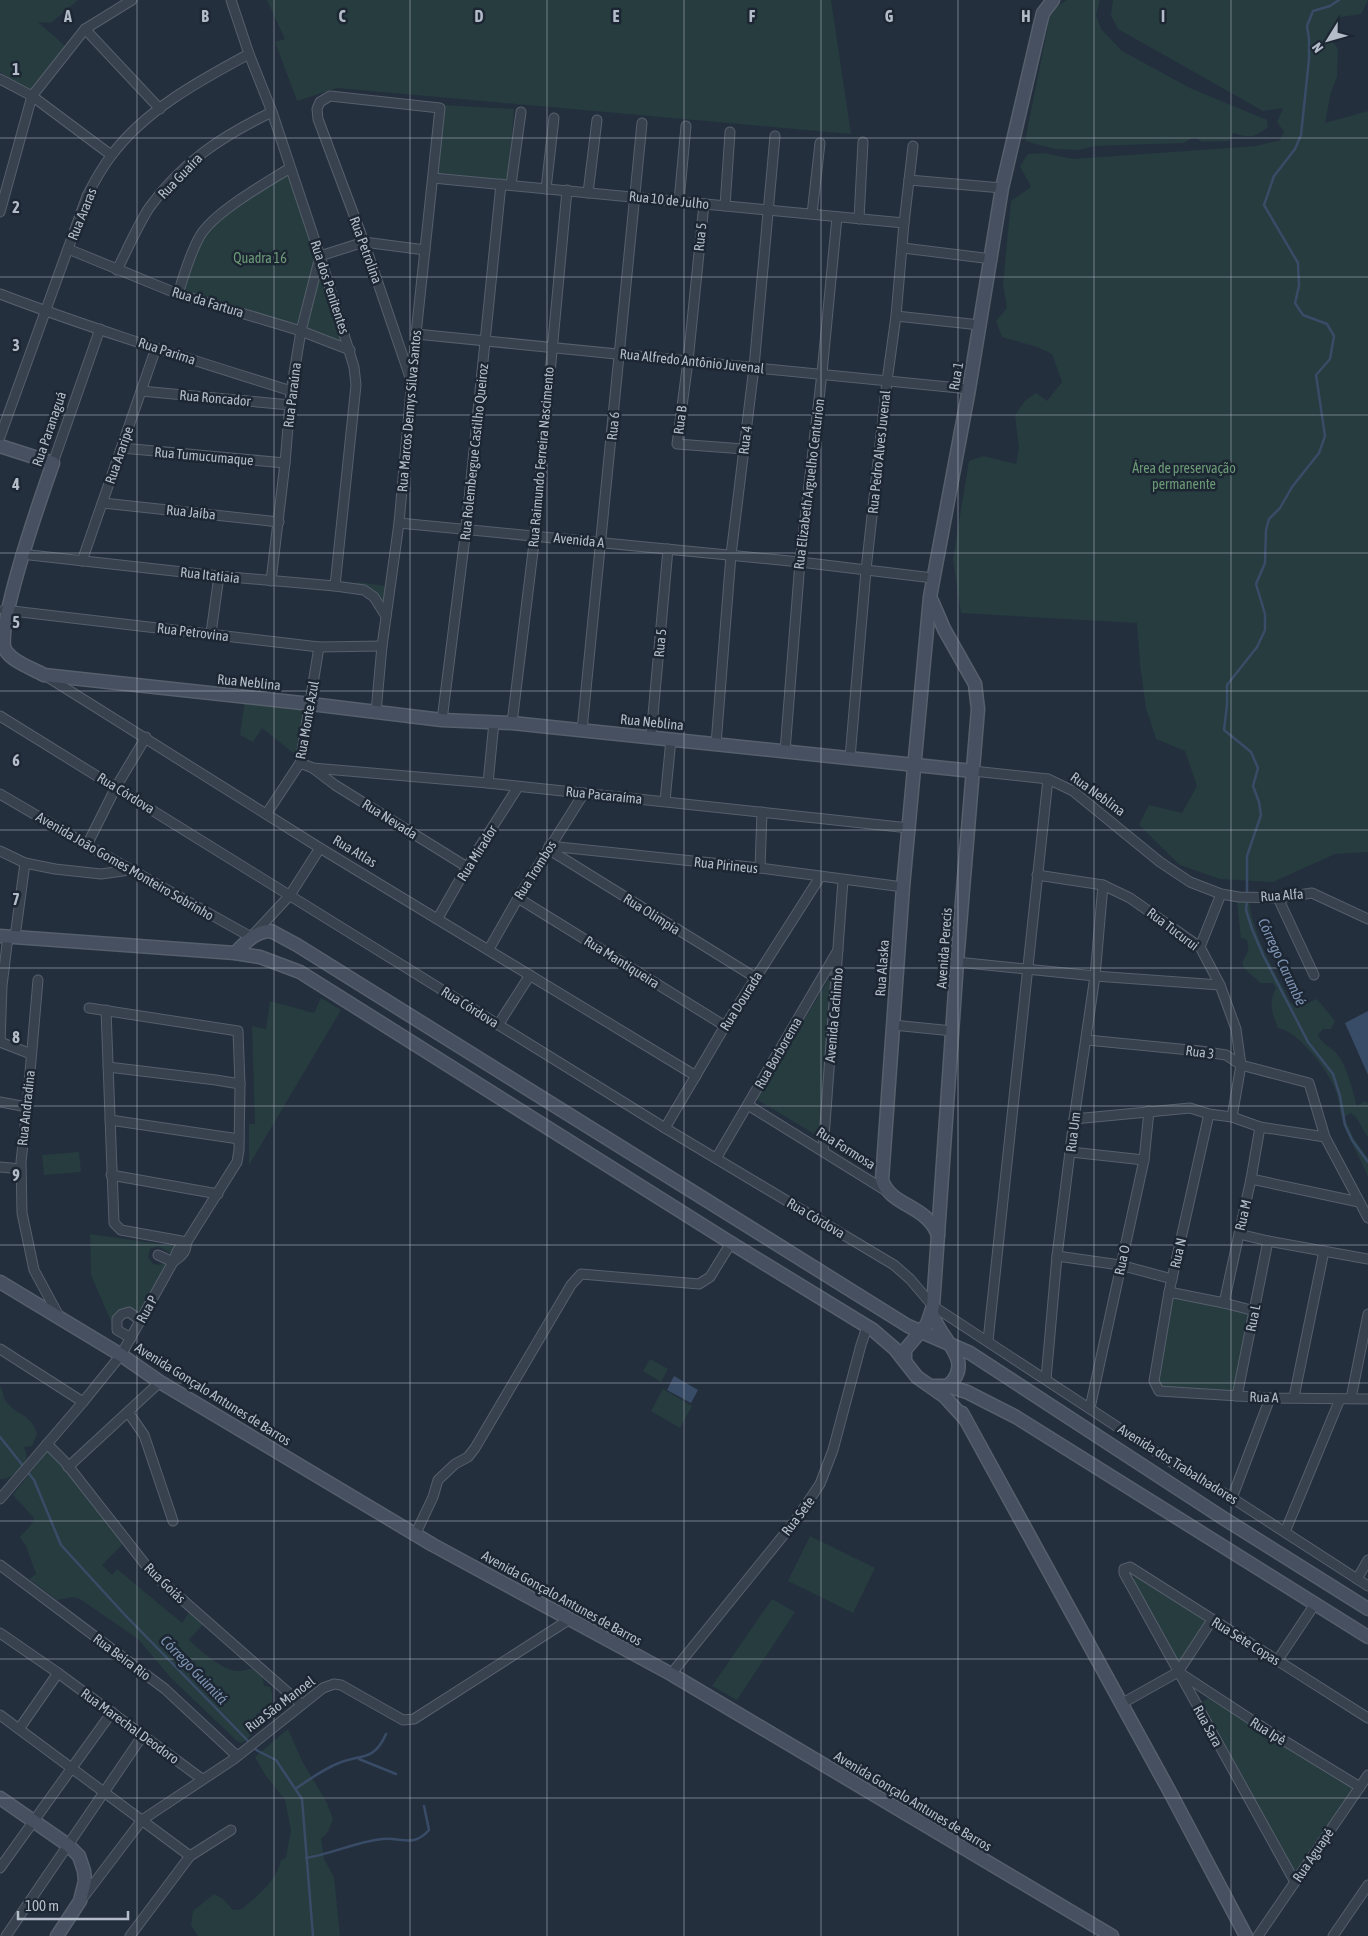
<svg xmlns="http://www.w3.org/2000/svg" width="1368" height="1936" font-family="'Asap Condensed',sans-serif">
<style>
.green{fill:#263c3f}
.water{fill:#394c67}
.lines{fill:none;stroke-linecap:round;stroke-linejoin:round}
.stream{stroke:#394c67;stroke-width:2.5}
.street-casing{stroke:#565f6c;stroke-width:11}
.secondary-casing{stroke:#565f6c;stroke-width:15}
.street{stroke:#38414e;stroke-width:9}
.secondary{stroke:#465061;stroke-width:12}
.grid{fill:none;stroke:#b4bcc9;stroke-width:1;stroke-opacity:0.55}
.labels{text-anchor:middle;stroke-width:5;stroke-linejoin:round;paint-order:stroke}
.street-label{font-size:14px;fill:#b4bcc9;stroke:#1d2633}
.park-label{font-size:14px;fill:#6b9a76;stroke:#1d2633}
.water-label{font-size:15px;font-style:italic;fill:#7c92b1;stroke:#1d2633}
.grid-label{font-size:16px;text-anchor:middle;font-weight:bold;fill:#b4bcc9;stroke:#1d2633;stroke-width:5;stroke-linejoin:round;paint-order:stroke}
</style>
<rect width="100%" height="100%" fill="#242f3e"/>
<g class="green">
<polygon points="0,0 78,0 51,23 38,22 66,47 31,93 0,72"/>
<polygon points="267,0 831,0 851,134 337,88 297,101 275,42 285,39"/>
<path d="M1067,0H1100L1096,15L1101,29L1122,51L1190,88L1267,120L1268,127C1254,138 1249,138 1233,133L1229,141L1202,142L1195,137L1183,143L1094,146L1079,150L1055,149L1025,141L1051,11Z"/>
<polygon points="1113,0 1368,0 1361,14 1341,17 1327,34 1338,49 1337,77 1331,92 1325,123 1368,111 1368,852 1335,854 1273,882 1220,879 1180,865 1139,825 1149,805 1182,813 1197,786 1185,751 1156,739 1146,708 1140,665 1137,623 961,613 953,559 969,461 983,456 1016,464 1019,449 1015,415 1025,401 1036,393 1047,401 1062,382 1052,354 1037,347 1002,337 996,321 1007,308 1003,284 1011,201 1031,187 1020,166 1028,154 1044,153 1073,159 1256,146 1280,140 1284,132 1277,122 1283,108 1263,111 1118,29 1111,15"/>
<polygon points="441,105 514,109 508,182 436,175"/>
<path d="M288,173L316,254L297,326L183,292C189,275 194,256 203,241C220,211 260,191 288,173Z"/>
<polygon points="319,272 344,344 305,328"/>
<polygon points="357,582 386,586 383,609 357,586"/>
<polygon points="245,699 305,707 297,756 262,728 253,742 240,735"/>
<path d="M1237,902H1249C1254,938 1274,970 1291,1003L1298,1007L1317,999L1335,1021L1331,1029H1323L1318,1035C1323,1045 1331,1047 1337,1054C1348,1067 1352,1090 1357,1106L1365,1101L1368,1103V1138L1356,1117L1351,1113L1344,1117L1354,1139L1368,1158V1177C1361,1159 1350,1142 1344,1124C1340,1115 1339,1104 1337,1094C1331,1074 1299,1031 1278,1028C1272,1013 1268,1003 1276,988L1273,983H1260C1254,975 1245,973 1242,963C1247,954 1251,948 1246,939L1241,938Z"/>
<polygon points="830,977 821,1138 756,1099"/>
<polygon points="321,998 341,1010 249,1165 249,1124 255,1124 252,1026 266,1029 270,1001 314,1013"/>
<polygon points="79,1152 81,1172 44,1175 42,1155"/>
<polygon points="90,1234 174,1246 173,1249 176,1251 172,1254 158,1246 150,1249 148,1257 153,1264 159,1265 170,1260 141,1313 130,1311 115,1328 117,1335 91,1275"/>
<polygon points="1172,1295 1252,1312 1235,1393 1164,1389 1158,1381"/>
<polygon points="650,1359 668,1369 661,1382 643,1371"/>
<path d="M0,1386C3,1390 3,1396 5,1400C16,1416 31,1413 37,1434L32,1446L24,1447C25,1451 28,1455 26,1459C22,1468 10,1480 0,1479Z"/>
<polygon points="663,1389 692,1406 680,1428 651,1411"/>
<path d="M48,1450L66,1470L124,1543L102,1565L112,1575L117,1569L182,1623L191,1609L205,1622L189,1640C198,1649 223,1670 236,1671C248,1672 249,1664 262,1674L264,1686L270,1687C273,1694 273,1699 271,1706L256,1715C258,1725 251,1739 241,1743L236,1740L171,1678L138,1639L80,1599L73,1597L57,1600L29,1579L36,1574L26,1546L20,1537L31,1525L34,1518L13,1495Z"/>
<polygon points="810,1536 875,1568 853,1613 788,1581"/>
<polygon points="1135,1576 1208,1620 1181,1663 1178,1662 1133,1581"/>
<polygon points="772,1599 795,1612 737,1700 712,1686"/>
<polygon points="1208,1698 1355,1789 1299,1870 1294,1870 1202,1702"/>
<path d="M288,1729L302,1761L327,1803L333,1819L328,1832L321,1839L324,1859L334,1877L340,1936H198L191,1925L193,1911L214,1894L223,1899L233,1910L242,1909C257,1896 277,1881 281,1860L286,1858L291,1830L285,1800L266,1776L255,1757Z"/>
</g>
<g class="water">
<polygon points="1368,1011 1368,1075 1345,1023"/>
<polygon points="674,1376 698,1390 691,1403 667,1390"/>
</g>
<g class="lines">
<g class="stream">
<polyline points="1247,894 1247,856 1261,815 1259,802 1253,786 1258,768 1251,752 1224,730 1227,705 1227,685 1257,647 1265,630 1265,614 1256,584 1265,563 1266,530 1269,519 1280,508 1292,487 1319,453 1325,436 1316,375 1330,359 1334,336 1327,324 1303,315 1295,303 1299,286 1298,263 1264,205 1274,176 1295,149 1301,135 1309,59 1309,39 1307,26 1313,11 1330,6 1339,0"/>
<polyline points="1247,900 1246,910 1252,929 1263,955 1308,1042 1333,1074 1340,1096 1345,1125 1352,1140 1368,1162"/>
<polyline points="0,1437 24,1467"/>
<polyline points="27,1471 34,1480 61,1545 125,1615 250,1743"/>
<polyline points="253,1747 258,1751 276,1760 302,1799 313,1936"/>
<polyline points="359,1759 396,1774"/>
<path d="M295,1789C309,1780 323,1769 339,1763C360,1754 374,1762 386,1734"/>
<path d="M306,1858C332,1854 355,1842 382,1839C402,1837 413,1848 429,1830L424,1806"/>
</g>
<g class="street-casing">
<g id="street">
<polyline points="231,0 249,54 272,112 320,256 354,367 356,385 335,586"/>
<polyline points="85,29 160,109"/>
<polyline points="0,79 32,96 111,155"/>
<polyline points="433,178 904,223"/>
<polyline points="909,180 1002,188"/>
<polyline points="511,185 521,112"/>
<polyline points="546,189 554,118"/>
<polyline points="588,193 597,120"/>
<polyline points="679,201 686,126"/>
<polyline points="704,204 688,361 677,444 744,449"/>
<polyline points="725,206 730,132"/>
<polyline points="0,212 32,96 85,29 132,0"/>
<polyline points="812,214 820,143"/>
<polyline points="859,219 863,142"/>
<polyline points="903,248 992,259"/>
<polyline points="68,249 178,294 301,331 350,350"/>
<polyline points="320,256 364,242 425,250"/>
<path d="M117,270C127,250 137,227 149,208C181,163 222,136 272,112"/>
<path d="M0,294C95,330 193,360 291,391"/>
<path d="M178,294C184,275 190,253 200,236C214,212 266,183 290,168"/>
<polyline points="896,316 980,325"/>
<polyline points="416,334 969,389"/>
<polyline points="141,391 290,405"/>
<path d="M0,437L87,196C94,182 101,169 111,156C145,110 199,81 249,54"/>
<polyline points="122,448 285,463"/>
<polyline points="53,463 100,329"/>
<polyline points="103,503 279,522"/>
<polyline points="399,523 800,562 933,578"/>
<polyline points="21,554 219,576 335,586 364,590 374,597 386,616"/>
<polyline points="82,561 156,348"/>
<polyline points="271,581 285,463 291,391 301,331 320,256"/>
<polyline points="4,610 319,647 382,646"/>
<polyline points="211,633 219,576"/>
<polyline points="46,676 320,848 696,1076"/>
<polyline points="376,712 382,646 399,523 416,334 440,108 330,96 320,102 317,109 318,119 364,242 412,383"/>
<polyline points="0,716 665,1128 894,1265 910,1279 933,1306 1174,1464 1232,1498 1368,1586"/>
<polyline points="442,720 466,529 501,184"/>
<polyline points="512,723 535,535 567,190"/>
<polyline points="582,730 642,123"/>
<polyline points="651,737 668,549"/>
<polyline points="716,744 731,555 754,367 775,136"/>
<polyline points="785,751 800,562 822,373 837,217"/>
<polyline points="850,758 866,570 887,381 896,316 904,223 913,146"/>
<polyline points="300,763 313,768 488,783 909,828"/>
<polyline points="314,769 335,785 467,867"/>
<polyline points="973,771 1048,779 1073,791 1160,862 1190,882 1221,894 1239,897 1278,898 1312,893 1368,919"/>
<polyline points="488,783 494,722"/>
<polyline points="0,794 87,845 251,937 290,895 320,848"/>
<polyline points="665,801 671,739"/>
<polyline points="267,813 300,763 319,647"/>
<polyline points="87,845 116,787 146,737"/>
<polyline points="549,846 760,868 903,887"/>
<polyline points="548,849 756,978"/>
<polyline points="0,851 25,863 55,869 101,874 130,870"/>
<polyline points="760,868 762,812"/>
<polyline points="1037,875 1103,885 1130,898 1200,947 1220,985 1236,1029 1241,1065 1232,1117"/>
<polyline points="518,898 725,1026"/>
<polyline points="1278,898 1314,975"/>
<polyline points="438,918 467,867 518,787"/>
<polyline points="15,937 25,863"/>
<polyline points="1200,947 1221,894"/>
<polyline points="489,949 518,898 584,793"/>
<polyline points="957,962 1095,976 1220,985"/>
<polyline points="38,980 27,1107 21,1162 22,1213 34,1270 60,1318"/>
<polyline points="89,1008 238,1031 240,1084 239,1150 237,1162 186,1243"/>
<polyline points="106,1010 114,1223 121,1230 187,1242"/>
<polyline points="498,1025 530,975"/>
<polyline points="893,1025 953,1031"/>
<polyline points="1087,1040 1200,1051 1226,1055 1241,1065 1309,1083 1325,1137 1368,1218"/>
<polyline points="0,1042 2,986 8,936"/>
<polyline points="0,1042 31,1054"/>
<polyline points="108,1067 216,1080 240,1084"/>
<polyline points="0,1102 27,1107"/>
<polyline points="748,1105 888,1192"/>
<polyline points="1209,1114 1169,1292 1154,1381 1159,1391 1270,1398 1368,1399"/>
<polyline points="1074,1119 1190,1108 1209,1114 1232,1117 1260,1127 1325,1137"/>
<polyline points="110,1120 239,1139"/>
<polyline points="665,1128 725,1026 820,877"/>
<polyline points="823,1151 843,880"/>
<polyline points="1071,1152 1144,1160"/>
<polyline points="717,1157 838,950"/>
<polyline points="0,1167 21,1169"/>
<polyline points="111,1175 218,1194"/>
<polyline points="1251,1179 1359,1202"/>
<polyline points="1239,1234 1268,1241 1368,1259"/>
<polyline points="158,1255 173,1262"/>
<polyline points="1057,1256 1120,1265 1172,1279"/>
<polyline points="1169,1292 1224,1303 1255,1311"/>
<polyline points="1224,1303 1251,1179 1260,1127"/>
<polyline points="131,1338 117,1330 117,1319 122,1314 129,1312 141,1321"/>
<polyline points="988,1341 1048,779"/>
<polyline points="0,1349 83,1402"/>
<polyline points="1046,1379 1057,1256 1074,1119 1095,976 1103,885"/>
<polyline points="1237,1396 1268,1241"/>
<polyline points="1294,1397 1324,1251"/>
<polyline points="1351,1398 1368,1314"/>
<polyline points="1090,1408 1144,1160 1149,1111"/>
<polyline points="128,1412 144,1435 173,1521"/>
<polyline points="47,1444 65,1462 152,1573 301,1704"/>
<polyline points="68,1467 160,1382"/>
<polyline points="1232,1498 1270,1398"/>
<path d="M0,1499L83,1402L121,1355L173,1262C176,1254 178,1246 186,1243C187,1252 180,1257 173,1262"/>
<polyline points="1285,1532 1340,1399"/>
<polyline points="415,1535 433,1497 438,1480 455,1464 468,1457 475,1448 571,1285 581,1274 699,1284 710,1277 731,1243"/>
<polyline points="0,1565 165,1689 237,1756"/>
<polyline points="1357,1579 1368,1560"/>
<polyline points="0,1633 58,1673 202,1779"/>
<polyline points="1277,1661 1315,1604"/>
<polyline points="1180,1673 1270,1732 1360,1787"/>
<polyline points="671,1674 795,1521 820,1484 833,1450 861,1345 867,1327"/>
<polyline points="1121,1704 1178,1672 1212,1620"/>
<polyline points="0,1715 190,1856"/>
<polyline points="19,1729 58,1673"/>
<polyline points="0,1868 112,1712"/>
<polyline points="1295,1882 1124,1573 1124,1569 1130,1567 1368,1718"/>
<polyline points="82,1899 142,1820 234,1759 323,1688 334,1684 341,1685 403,1720 414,1719 570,1619"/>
<polyline points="6,1936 143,1735"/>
<polyline points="130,1936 190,1856 231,1830"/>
<polyline points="1258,1936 1368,1775"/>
<polyline points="1333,1936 1368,1885"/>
</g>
</g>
<g class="secondary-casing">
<g id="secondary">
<path d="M0,446L53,463C40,500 0,614 4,647C9,661 32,668 44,675L311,704L442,720L512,723L973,771"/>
<polyline points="0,936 235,953 260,957 300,972 731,1243 873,1330 895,1349 917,1377 944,1396 965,1419"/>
<path d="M235,953C245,943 255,931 271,931L297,945L908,1326L970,1353L1223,1518L1368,1609"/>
<path d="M938,1235C926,1204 891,1207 882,1180L903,887L930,597L969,389L1002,188L1040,25L1043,13L1053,0"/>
<polyline points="0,1282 121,1355 160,1382 433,1545 671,1674 1112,1936"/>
<path d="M932,1312C938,1340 977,1359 948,1386"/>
<polyline points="905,1361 905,1350 927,1324 933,1306 957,962 978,709 975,684 944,629 932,601"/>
<polyline points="931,1386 948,1386 967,1392 1016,1417 1368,1637"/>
<polyline points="962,1413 1171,1794 1246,1936"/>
<polyline points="0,1798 68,1845 79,1856 84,1871 85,1881 80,1901 57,1936"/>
</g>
</g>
<use href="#street" class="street"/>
<use href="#secondary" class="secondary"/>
</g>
<path class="grid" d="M137,0V1936M274,0V1936M410,0V1936M547,0V1936M684,0V1936M821,0V1936M958,0V1936M1094,0V1936M1231,0V1936M0,138H1368M0,277H1368M0,415H1368M0,553H1368M0,691H1368M0,830H1368M0,968H1368M0,1106H1368M0,1245H1368M0,1383H1368M0,1521H1368M0,1659H1368M0,1798H1368"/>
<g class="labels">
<g class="street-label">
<text transform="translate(180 176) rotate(-46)" y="5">Rua Guaíra</text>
<text transform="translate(669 200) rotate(6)" y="5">Rua 10 de Julho</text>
<text transform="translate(82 214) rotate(-68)" y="5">Rua Araras</text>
<text transform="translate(700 237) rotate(-84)" y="5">Rua 5</text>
<text transform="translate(366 250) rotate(70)" y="5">Rua Petrolina</text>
<text transform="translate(330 287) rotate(72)" y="5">Rua dos Penitentes</text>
<text transform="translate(208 302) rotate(17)" y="5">Rua da Fartura</text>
<text transform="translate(167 351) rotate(18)" y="5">Rua Parima</text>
<text transform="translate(692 361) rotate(6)" y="5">Rua Alfredo Antônio Juvenal</text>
<text transform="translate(956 376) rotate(-80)" y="5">Rua 1</text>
<text transform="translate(292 395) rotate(-83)" y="5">Rua Paraúna</text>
<text transform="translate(215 398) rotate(5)" y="5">Rua Roncador</text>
<text transform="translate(409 411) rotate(-85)" y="5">Rua Marcos Dennys Silva Santos</text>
<text transform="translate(680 420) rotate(-83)" y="5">Rua B</text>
<text transform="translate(613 426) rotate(-84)" y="5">Rua 6</text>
<text transform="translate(49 429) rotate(-71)" y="5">Rua Paranaguá</text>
<text transform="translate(745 440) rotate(-83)" y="5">Rua 4</text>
<text transform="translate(474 452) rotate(-84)" y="5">Rua Rolembergue Castilho Queiroz</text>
<text transform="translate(879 452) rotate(-84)" y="5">Rua Pedro Alves Juvenal</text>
<text transform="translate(119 455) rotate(-71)" y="5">Rua Araripe</text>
<text transform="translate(204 456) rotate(5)" y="5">Rua Tumucumaque</text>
<text transform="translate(541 457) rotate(-85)" y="5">Rua Raimundo Ferreira Nascimento</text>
<text transform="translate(809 484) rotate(-83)" y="5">Rua Elizabeth Arguelho Centurion</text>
<text transform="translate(191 512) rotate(6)" y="5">Rua Jaíba</text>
<text transform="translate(579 540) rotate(6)" y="5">Avenida A</text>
<text transform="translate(210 575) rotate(6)" y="5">Rua Itatiaia</text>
<text transform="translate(193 632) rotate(7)" y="5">Rua Petrovina</text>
<text transform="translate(660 643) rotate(-85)" y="5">Rua 5</text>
<text transform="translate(249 682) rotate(6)" y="5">Rua Neblina</text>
<text transform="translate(307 720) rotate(-80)" y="5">Rua Monte Azul</text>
<text transform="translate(652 722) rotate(6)" y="5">Rua Neblina</text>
<text transform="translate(126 793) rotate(32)" y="5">Rua Córdova</text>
<text transform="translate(1098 794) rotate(36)" y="5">Rua Neblina</text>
<text transform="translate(604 795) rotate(6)" y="5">Rua Pacaraíma</text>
<text transform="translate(390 819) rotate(32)" y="5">Rua Nevada</text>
<text transform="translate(355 851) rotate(31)" y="5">Rua Atlas</text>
<text transform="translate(477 853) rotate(-58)" y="5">Rua Mirador</text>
<text transform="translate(726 865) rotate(6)" y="5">Rua Pirineus</text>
<text transform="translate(125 866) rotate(30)" y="5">Avenida João Gomes Monteiro Sobrinho</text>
<text transform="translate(535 870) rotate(-58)" y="5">Rua Trombos</text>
<text transform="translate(1282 895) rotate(-4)" y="5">Rua Alfa</text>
<text transform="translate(652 914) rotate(32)" y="5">Rua Olimpia</text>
<text transform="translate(1173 929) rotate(37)" y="5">Rua Tucurui</text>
<text transform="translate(944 948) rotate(-86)" y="5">Avenida Perecis</text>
<text transform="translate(622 962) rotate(32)" y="5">Rua Mantiqueira</text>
<text transform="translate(882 968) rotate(-86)" y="5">Rua Alaska</text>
<text transform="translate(741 1001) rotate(-58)" y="5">Rua Dourada</text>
<text transform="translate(470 1007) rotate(32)" y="5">Rua Córdova</text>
<text transform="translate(834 1015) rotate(-85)" y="5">Avenida Cachimbo</text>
<text transform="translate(1200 1052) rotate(8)" y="5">Rua 3</text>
<text transform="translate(778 1053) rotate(-60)" y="5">Rua Borborema</text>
<text transform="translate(26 1108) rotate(-84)" y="5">Rua Andradina</text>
<text transform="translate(1073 1132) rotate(-83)" y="5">Rua Um</text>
<text transform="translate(846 1148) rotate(32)" y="5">Rua Formosa</text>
<text transform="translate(1243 1215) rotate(-77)" y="5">Rua M</text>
<text transform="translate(816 1218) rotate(31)" y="5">Rua Córdova</text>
<text transform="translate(1178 1253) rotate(-77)" y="5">Rua N</text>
<text transform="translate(1122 1260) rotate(-78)" y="5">Rua O</text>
<text transform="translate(147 1309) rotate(-61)" y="5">Rua P</text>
<text transform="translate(1253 1318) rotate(-79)" y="5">Rua L</text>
<text transform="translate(213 1394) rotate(32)" y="5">Avenida Gonçalo Antunes de Barros</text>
<text transform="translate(1264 1397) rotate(2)" y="5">Rua A</text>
<text transform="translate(1178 1464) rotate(32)" y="5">Avenida dos Trabalhadores</text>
<text transform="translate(798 1516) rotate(-53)" y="5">Rua Sete</text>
<text transform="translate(165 1583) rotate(44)" y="5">Rua Goiás</text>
<text transform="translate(562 1598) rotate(29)" y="5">Avenida Gonçalo Antunes de Barros</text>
<text transform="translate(1246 1641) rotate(32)" y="5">Rua Sete Copas</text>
<text transform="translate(122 1657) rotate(37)" y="5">Rua Beira Rio</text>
<text transform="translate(280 1704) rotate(-37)" y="5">Rua São Manoel</text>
<text transform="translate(130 1726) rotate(36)" y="5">Rua Marechal Deodoro</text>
<text transform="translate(1208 1726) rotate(61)" y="5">Rua Sara</text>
<text transform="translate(1268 1731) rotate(32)" y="5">Rua Ipê</text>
<text transform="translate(913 1801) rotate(31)" y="5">Avenida Gonçalo Antunes de Barros</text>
<text transform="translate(1313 1855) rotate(-56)" y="5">Rua Aguapé</text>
</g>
<g class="park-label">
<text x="260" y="263">Quadra 16</text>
<text x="1184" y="473">Área de preservação<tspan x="1184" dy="16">permanente</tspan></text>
</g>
<g class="water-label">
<text transform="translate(1282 962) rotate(65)" y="5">Córrego Carumbé</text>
<text transform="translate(194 1670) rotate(46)" y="5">Córrego Guimitá</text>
</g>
</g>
<g class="grid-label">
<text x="68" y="22">A</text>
<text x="205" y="22">B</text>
<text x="342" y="22">C</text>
<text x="479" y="22">D</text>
<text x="616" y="22">E</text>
<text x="752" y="22">F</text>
<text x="889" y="22">G</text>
<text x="1026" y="22">H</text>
<text x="1163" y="22">I</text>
<text x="16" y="75">1</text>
<text x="16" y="213">2</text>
<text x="16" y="351">3</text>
<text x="16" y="490">4</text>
<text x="16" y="628">5</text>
<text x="16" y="766">6</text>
<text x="16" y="905">7</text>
<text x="16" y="1043">8</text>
<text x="16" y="1181">9</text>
</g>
<g transform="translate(1328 40) rotate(233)" stroke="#1d2633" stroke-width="4" paint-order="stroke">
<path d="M0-4L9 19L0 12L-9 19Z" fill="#b4bcc9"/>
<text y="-8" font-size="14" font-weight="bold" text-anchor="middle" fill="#b4bcc9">N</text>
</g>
<path d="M18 1911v8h110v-8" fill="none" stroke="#b4bcc9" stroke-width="2.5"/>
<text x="25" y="1911" font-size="15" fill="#b4bcc9" stroke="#1d2633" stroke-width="4" paint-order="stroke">100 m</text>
</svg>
